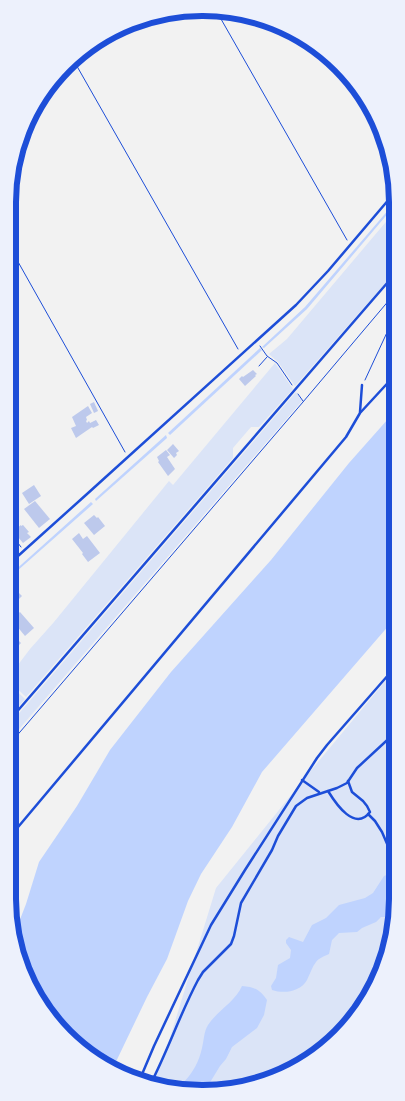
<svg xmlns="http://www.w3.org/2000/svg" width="405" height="1101" font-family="'Roboto Condensed',sans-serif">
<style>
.green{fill:#dbe4f7}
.water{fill:#bfd3fe}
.building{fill:#bdc9ec}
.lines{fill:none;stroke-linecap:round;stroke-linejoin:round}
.path{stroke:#1d4ed8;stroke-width:1}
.service{stroke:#1d4ed8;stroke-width:2.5}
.rim{fill:none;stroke:#1d4ed8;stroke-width:6}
</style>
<rect width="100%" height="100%" fill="#f2f2f2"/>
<g class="green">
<polygon points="396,210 396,261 389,270 387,281 295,386 278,362 269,354 287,339"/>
<polygon points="275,363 293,389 259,427 251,427 233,448 233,458 26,697 8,680 8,678 30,649 54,622 169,481 173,485"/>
<polygon points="296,392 302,401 8,742 8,726"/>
<polygon points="397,667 397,899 391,949 357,1017 311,1061 241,1090 177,1092 150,1083 165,1054 216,888 308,774"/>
<polygon points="8,683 25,699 8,719"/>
</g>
<g class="water">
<polygon points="396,201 396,204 307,309 264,348 262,347 305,307"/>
<polygon points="260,348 262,350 170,435 168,433"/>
<polygon points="396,410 397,616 262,772 232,827 201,874 188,901 167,959 147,997 112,1070 105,1068 56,1027 18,961 14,935 26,904 39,862 77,806 110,750 171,672 271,560 349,463"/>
<polygon points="166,435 167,438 96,501 95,499"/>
<polygon points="91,502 93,504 8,579 8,576 12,573"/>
<path d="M392,873L397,878C398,894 395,902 387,917H381L376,922L362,928L357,932L339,933L332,940L329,954C325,956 319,958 316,962C312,967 310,974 307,980C300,992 284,994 272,990L271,986L276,978L278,965L290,958L291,950L286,943V940L289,937L303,942L312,925L326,918L339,905L365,898L373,893L384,876Z"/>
<path d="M242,986C255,987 260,990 267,1000L264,1015L257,1028L232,1047L226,1059L220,1066L206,1089L203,1091H186L184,1082C193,1072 199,1062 202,1048C204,1040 204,1031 208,1025C218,1010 235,1002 242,986Z"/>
</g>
<g class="building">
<polygon points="253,370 257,374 255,375 256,376 245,386 239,379 242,376 243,377"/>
<polygon points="94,402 98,411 94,413 90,404"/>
<polygon points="88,406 92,413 86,417 87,420 86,421 87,423 89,421 90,423 96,420 99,425 93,428 92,427 76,438 71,428 76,426 72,417"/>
<polygon points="173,444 179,451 176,453 177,455 174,458 167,450"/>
<polygon points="166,450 170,455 167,457 175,469 168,476 158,462 159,461 157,457"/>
<polygon points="34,485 41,496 29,504 22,493"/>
<polygon points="35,501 50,519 39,528 24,509"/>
<polygon points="8,512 19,525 13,530 8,524"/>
<polygon points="94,515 97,518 98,517 105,526 94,535 84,523"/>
<polygon points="21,525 21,526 23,525 29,532 27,533 31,537 23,543 13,531"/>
<polygon points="79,533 83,539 87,536 100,553 88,562 82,554 83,553 72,539"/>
<polygon points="16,590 22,596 12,606 8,601 8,597"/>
<polygon points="20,612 34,628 25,636 11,619"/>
<polygon points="15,637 21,643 8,657 8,645"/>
</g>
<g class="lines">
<g class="path">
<polyline points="217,12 347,240"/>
<polyline points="74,61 238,349"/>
<polyline points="8,244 125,452"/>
<polyline points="260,346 267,356 277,363 292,385"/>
<polyline points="259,366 267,357"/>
<polyline points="365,380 396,313"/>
<polyline points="298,394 303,401"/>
<polyline points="8,530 21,547"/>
<polyline points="8,746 303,402 396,292"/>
</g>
<g class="service">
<polyline points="360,412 362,385"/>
<polyline points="8,565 87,494 296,305 328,271 396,191"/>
<polyline points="8,722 388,282 391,270 396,264"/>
<polyline points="302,780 319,792"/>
<path d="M328,791C336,804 355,832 370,812L367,806L363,801L352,792L348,781"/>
<polyline points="368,814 375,821 382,832 397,867"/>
<polyline points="8,839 346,437 360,413 396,374"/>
<polyline points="140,1079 154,1046 211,925 245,870 317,758 327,745 397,665"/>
<path d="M151,1083C168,1050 180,1014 198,980L203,972L231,944L234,936L241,903L272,850L278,836L296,806L307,798L337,788L347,783L357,768L397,731"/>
</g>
</g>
<path d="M0 0H405V1101H0ZM202 16H203A186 186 0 0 1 389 202V899A186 186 0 0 1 203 1085H202A186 186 0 0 1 16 899V202A186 186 0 0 1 202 16Z" fill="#edf1fc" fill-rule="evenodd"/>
<path class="rim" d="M202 16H203A186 186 0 0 1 389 202V899A186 186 0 0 1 203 1085H202A186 186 0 0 1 16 899V202A186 186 0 0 1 202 16Z"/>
</svg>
